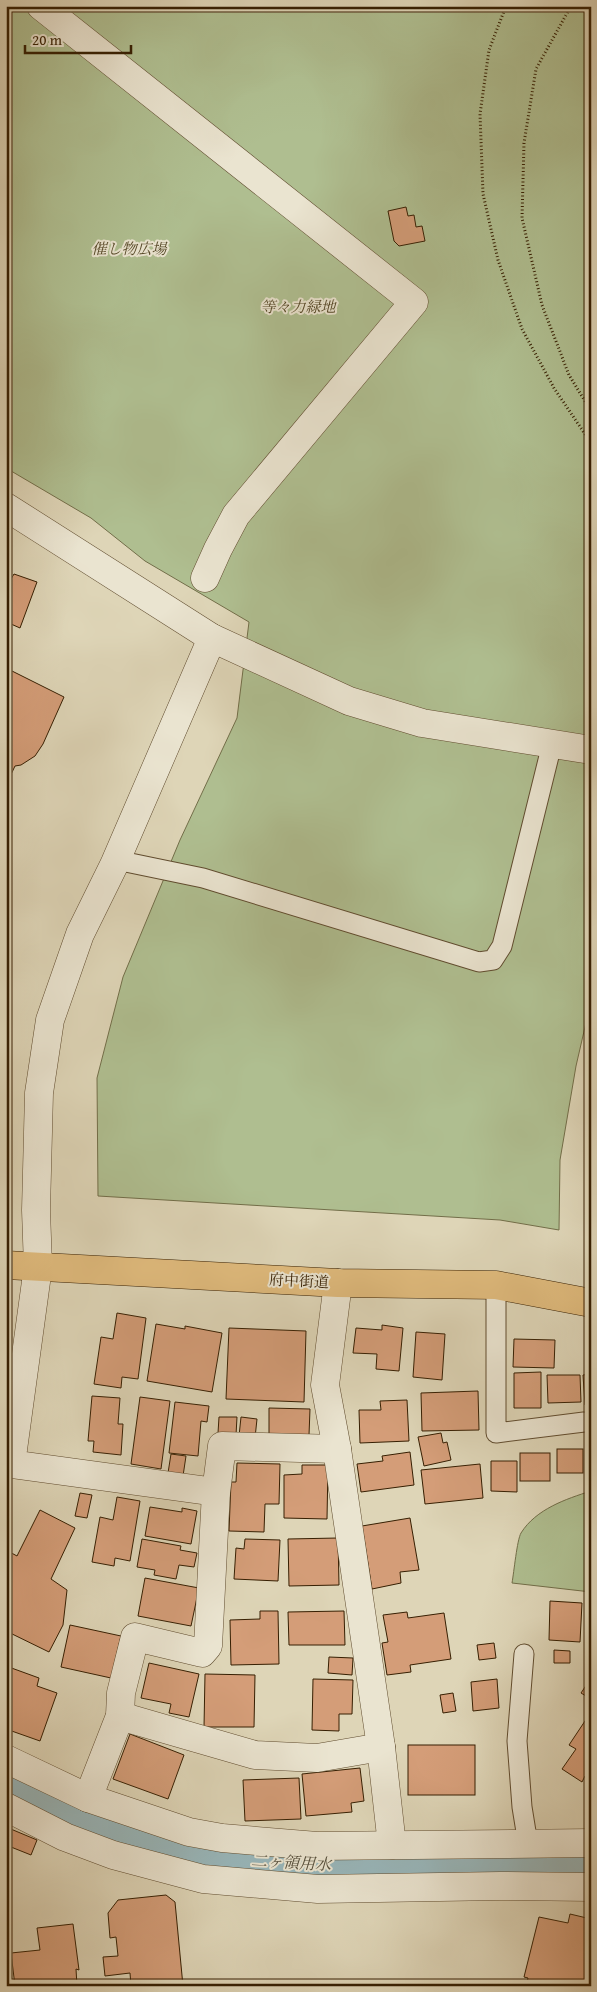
<svg xmlns="http://www.w3.org/2000/svg" width="597" height="1992" font-family="'Gentium Book Plus','Noto Serif JP',serif">
<style>
.green{fill:#afbe90;stroke:#726e49}
.lines{fill:none;stroke-linecap:round;stroke-linejoin:round}
.river{stroke:#98b6ba;stroke-width:64}
.building{fill:#d49d78;stroke:#361f02}
.service-casing{stroke:#604c2f;stroke-width:21}
.pedestrian-casing{stroke:#604c2f;stroke-width:29}
.minor-casing{stroke:#604c2f;stroke-width:29}
.tertiary-casing{stroke:#604c2f;stroke-width:29}
.trunk-casing{stroke:#361f02;stroke-width:29}
.path{stroke:#361f02;stroke-width:3;stroke-dasharray:1 2.5;stroke-linecap:butt}
.service{stroke:#eae4d0;stroke-width:19}
.pedestrian{stroke:#eae4d0;stroke-width:28}
.minor{stroke:#eae4d0;stroke-width:28}
.tertiary{stroke:#eae4d0;stroke-width:28}
.trunk{stroke:#dfba7c;stroke-width:28}
.labels{text-anchor:middle;stroke-width:4;stroke-linejoin:round;paint-order:stroke}
.park-label{font-size:15px;font-style:italic;fill:#544726;stroke:#eae4d0}
.street-label{font-size:15px;fill:#361f02;stroke:#eae4d0}
.water-label{font-size:16px;font-style:italic;fill:#534c39;stroke:#eae4d0}
</style>
<rect width="100%" height="100%" fill="#ded5b7"/>
<filter id="stains"><feTurbulence type="fractalNoise" baseFrequency=".004" numOctaves="4"/><feColorMatrix values="0 0 0 0 .2 0 0 0 0 .09 0 0 0 0 .02 0 0 0 .5 -.17"/></filter>
<radialGradient id="worn" r=".72"><stop offset=".6" stop-color="#630" stop-opacity="0"/><stop offset="1" stop-color="#630" stop-opacity=".3"/></radialGradient>
<g class="green">
<polygon points="6,6 591,6 591,1001 576,1066 560,1160 559,1230 500,1220 98,1196 97,1078 123,977 180,840 237,718 249,622 145,561 91,518 6,468"/>
<path d="M591,1491V1592L512,1583C514,1572 517,1540 521,1533C536,1509 566,1499 591,1491Z"/>
</g>
<g class="lines">
<polyline class="river" points="6,1783 87,1822 174,1849 209,1858 282,1864 394,1868 591,1865"/>
</g>
<g class="building">
<polygon points="406,207 408,216 414,215 416,227 422,226 425,241 399,246 394,241 388,211"/>
<polygon points="14,574 37,582 20,628 11,624 6,637 6,577 11,579"/>
<polygon points="12,671 64,697 43,744 35,756 21,765 15,766 6,785 6,676 9,677"/>
<polygon points="117,1313 146,1318 138,1379 122,1377 121,1388 94,1384 101,1337 113,1339"/>
<polygon points="156,1324 185,1329 185,1326 222,1333 212,1392 147,1381"/>
<polygon points="382,1325 403,1328 399,1371 376,1369 377,1354 353,1353 356,1328 382,1330"/>
<polygon points="229,1328 306,1331 304,1402 226,1399"/>
<polygon points="416,1332 445,1334 442,1380 413,1377"/>
<polygon points="514,1339 555,1340 554,1368 513,1367"/>
<polygon points="541,1372 541,1408 514,1408 514,1373"/>
<polygon points="591,1374 591,1405 585,1405 583,1375"/>
<polygon points="547,1375 580,1375 581,1402 548,1403"/>
<polygon points="478,1391 479,1430 422,1431 421,1393"/>
<polygon points="92,1396 120,1398 118,1424 123,1424 121,1455 93,1452 94,1441 88,1441"/>
<polygon points="140,1397 170,1401 161,1469 131,1464"/>
<polygon points="407,1400 409,1441 360,1443 359,1410 381,1410 380,1401"/>
<polygon points="175,1402 209,1406 207,1422 201,1421 198,1456 169,1453"/>
<polygon points="269,1408 310,1409 309,1435 269,1435"/>
<polygon points="219,1417 237,1417 236,1435 218,1433"/>
<polygon points="241,1417 257,1419 255,1438 239,1436"/>
<polygon points="441,1433 443,1443 447,1442 451,1460 424,1466 418,1437"/>
<rect x="557" y="1449" width="26" height="24"/>
<polygon points="410,1452 414,1485 361,1492 357,1464 383,1461 382,1456"/>
<rect x="520" y="1453" width="30" height="28"/>
<polygon points="171,1454 186,1456 183,1476 168,1473"/>
<polygon points="491,1461 517,1461 517,1492 491,1491"/>
<polygon points="237,1463 280,1464 279,1504 265,1504 264,1532 229,1531 231,1482 236,1482"/>
<polygon points="480,1464 483,1498 425,1504 421,1470"/>
<polygon points="302,1465 328,1465 327,1519 284,1518 284,1475 302,1474"/>
<polygon points="80,1493 92,1495 87,1518 75,1516"/>
<polygon points="117,1497 140,1501 130,1561 115,1558 114,1566 92,1562 100,1517 113,1520"/>
<polygon points="150,1507 182,1512 182,1508 197,1511 191,1544 145,1536"/>
<polygon points="40,1510 75,1528 51,1579 67,1590 63,1625 49,1652 6,1631 6,1550 17,1556"/>
<polygon points="410,1518 419,1570 400,1572 401,1583 372,1589 362,1526"/>
<polygon points="338,1538 339,1585 289,1586 288,1539"/>
<polygon points="142,1539 181,1546 180,1550 197,1553 194,1567 179,1565 176,1579 154,1575 155,1570 137,1567"/>
<polygon points="245,1539 280,1540 278,1581 234,1579 236,1548 244,1549"/>
<polygon points="145,1578 199,1588 191,1626 138,1616"/>
<polygon points="550,1601 582,1603 580,1642 549,1640"/>
<polygon points="260,1611 278,1611 279,1664 231,1665 230,1620 260,1619"/>
<polygon points="344,1611 345,1645 289,1645 288,1612"/>
<polygon points="407,1612 408,1618 444,1613 451,1659 410,1665 411,1672 387,1675 382,1643 388,1642 383,1615"/>
<polygon points="70,1625 121,1636 111,1678 61,1667"/>
<polygon points="494,1643 496,1658 479,1660 477,1645"/>
<polygon points="554,1650 570,1651 570,1663 554,1663"/>
<polygon points="329,1657 353,1658 352,1675 328,1673"/>
<polygon points="149,1663 199,1674 189,1717 169,1713 171,1704 141,1698"/>
<polygon points="6,1666 39,1678 37,1686 57,1693 40,1741 6,1729"/>
<polygon points="205,1674 255,1675 254,1727 204,1727"/>
<polygon points="591,1678 591,1699 581,1693"/>
<polygon points="313,1679 353,1680 352,1714 339,1714 339,1731 312,1730"/>
<polygon points="497,1679 499,1708 473,1711 471,1682"/>
<polygon points="453,1693 456,1711 443,1713 440,1695"/>
<polygon points="589,1715 591,1716 591,1780 585,1776 582,1782 562,1769 576,1749 569,1745"/>
<polygon points="130,1734 184,1755 168,1799 113,1779"/>
<rect x="408" y="1745" width="67" height="50"/>
<polygon points="360,1768 364,1801 351,1803 352,1812 306,1816 302,1774"/>
<polygon points="299,1778 301,1819 245,1821 243,1780"/>
<polygon points="6,1827 37,1840 31,1855 6,1845"/>
<polygon points="166,1895 175,1902 183,1986 131,1986 130,1973 105,1976 103,1957 118,1956 116,1937 110,1938 108,1913 118,1900"/>
<polygon points="570,1914 591,1919 591,1986 526,1986 528,1978 524,1977 539,1917 568,1923"/>
<polygon points="73,1924 79,1970 76,1969 77,1986 15,1986 11,1953 40,1950 37,1928"/>
</g>
<g class="lines">
<g class="service-casing">
<g id="service">
<polyline points="116,860 203,878 479,962 493,960 502,946 552,744"/>
<polyline points="496,1285 496,1433 584,1422"/>
<polyline points="524,1654 517,1741 522,1807 528,1844"/>
</g>
</g>
<g class="pedestrian-casing">
<polyline id="pedestrian" points="41,6 414,302 236,515 218,549 205,578"/>
</g>
<g class="minor-casing">
<g id="minor">
<polyline points="38,1267 11,1464 216,1492"/>
<polyline points="338,1283 325,1385 337,1449 381,1747 392,1845"/>
<polyline points="120,1716 255,1755 317,1758 381,1747"/>
<polyline points="6,1759 88,1798 189,1832 222,1838 317,1846 591,1843"/>
<polyline points="88,1798 120,1716 121,1693 135,1637 202,1653 208,1646 216,1492 222,1446 337,1449"/>
<polyline points="6,1807 65,1837 113,1855 203,1879 318,1889 500,1886 591,1887"/>
</g>
</g>
<g class="tertiary-casing">
<g id="tertiary">
<polyline points="6,507 212,638 349,701 422,723 591,750"/>
<polyline points="38,1267 36,1210 39,1093 50,1020 80,934 114,865 212,638"/>
</g>
</g>
<g class="trunk-casing">
<polyline id="trunk" points="6,1265 338,1283 496,1285 591,1303"/>
</g>
<g class="path">
<polyline points="506,6 489,50 480,114 483,194 498,260 522,329 554,388 591,443"/>
<polyline points="571,6 536,69 524,143 522,218 542,305 569,375 591,411"/>
</g>
<use href="#service" class="service"/>
<use href="#pedestrian" class="pedestrian"/>
<use href="#minor" class="minor"/>
<use href="#tertiary" class="tertiary"/>
<use href="#trunk" class="trunk"/>
</g>
<g class="labels">
<g class="park-label">
<text x="129" y="254">催し物広場</text>
<text x="298" y="312">等々力緑地</text>
</g>
<g class="street-label">
<text transform="translate(299 1281) rotate(3)" y="5">府中街道</text>
</g>
<g class="water-label">
<text transform="translate(291 1862) rotate(3)" y="6">二ヶ領用水</text>
</g>
</g>
<rect width="597" height="1992" fill="none" stroke="#ded5b7" stroke-width="25"/>
<rect x="8" y="8" width="582" height="1977" fill="none" stroke="#361f02" stroke-width="2.5"/>
<rect x="12" y="12" width="572" height="1967" fill="none" stroke="#361f02"/>
<path d="M25 45v8h106v-8" fill="none" stroke="#361f02" stroke-width="2.5"/>
<text x="32" y="45" font-size="15" fill="#361f02" stroke="#eae4d0" stroke-width="4" paint-order="stroke">20 m</text>
<rect width="100%" height="100%" filter="url(#stains)"/>
<rect width="100%" height="100%" fill="url(#worn)"/>
</svg>
